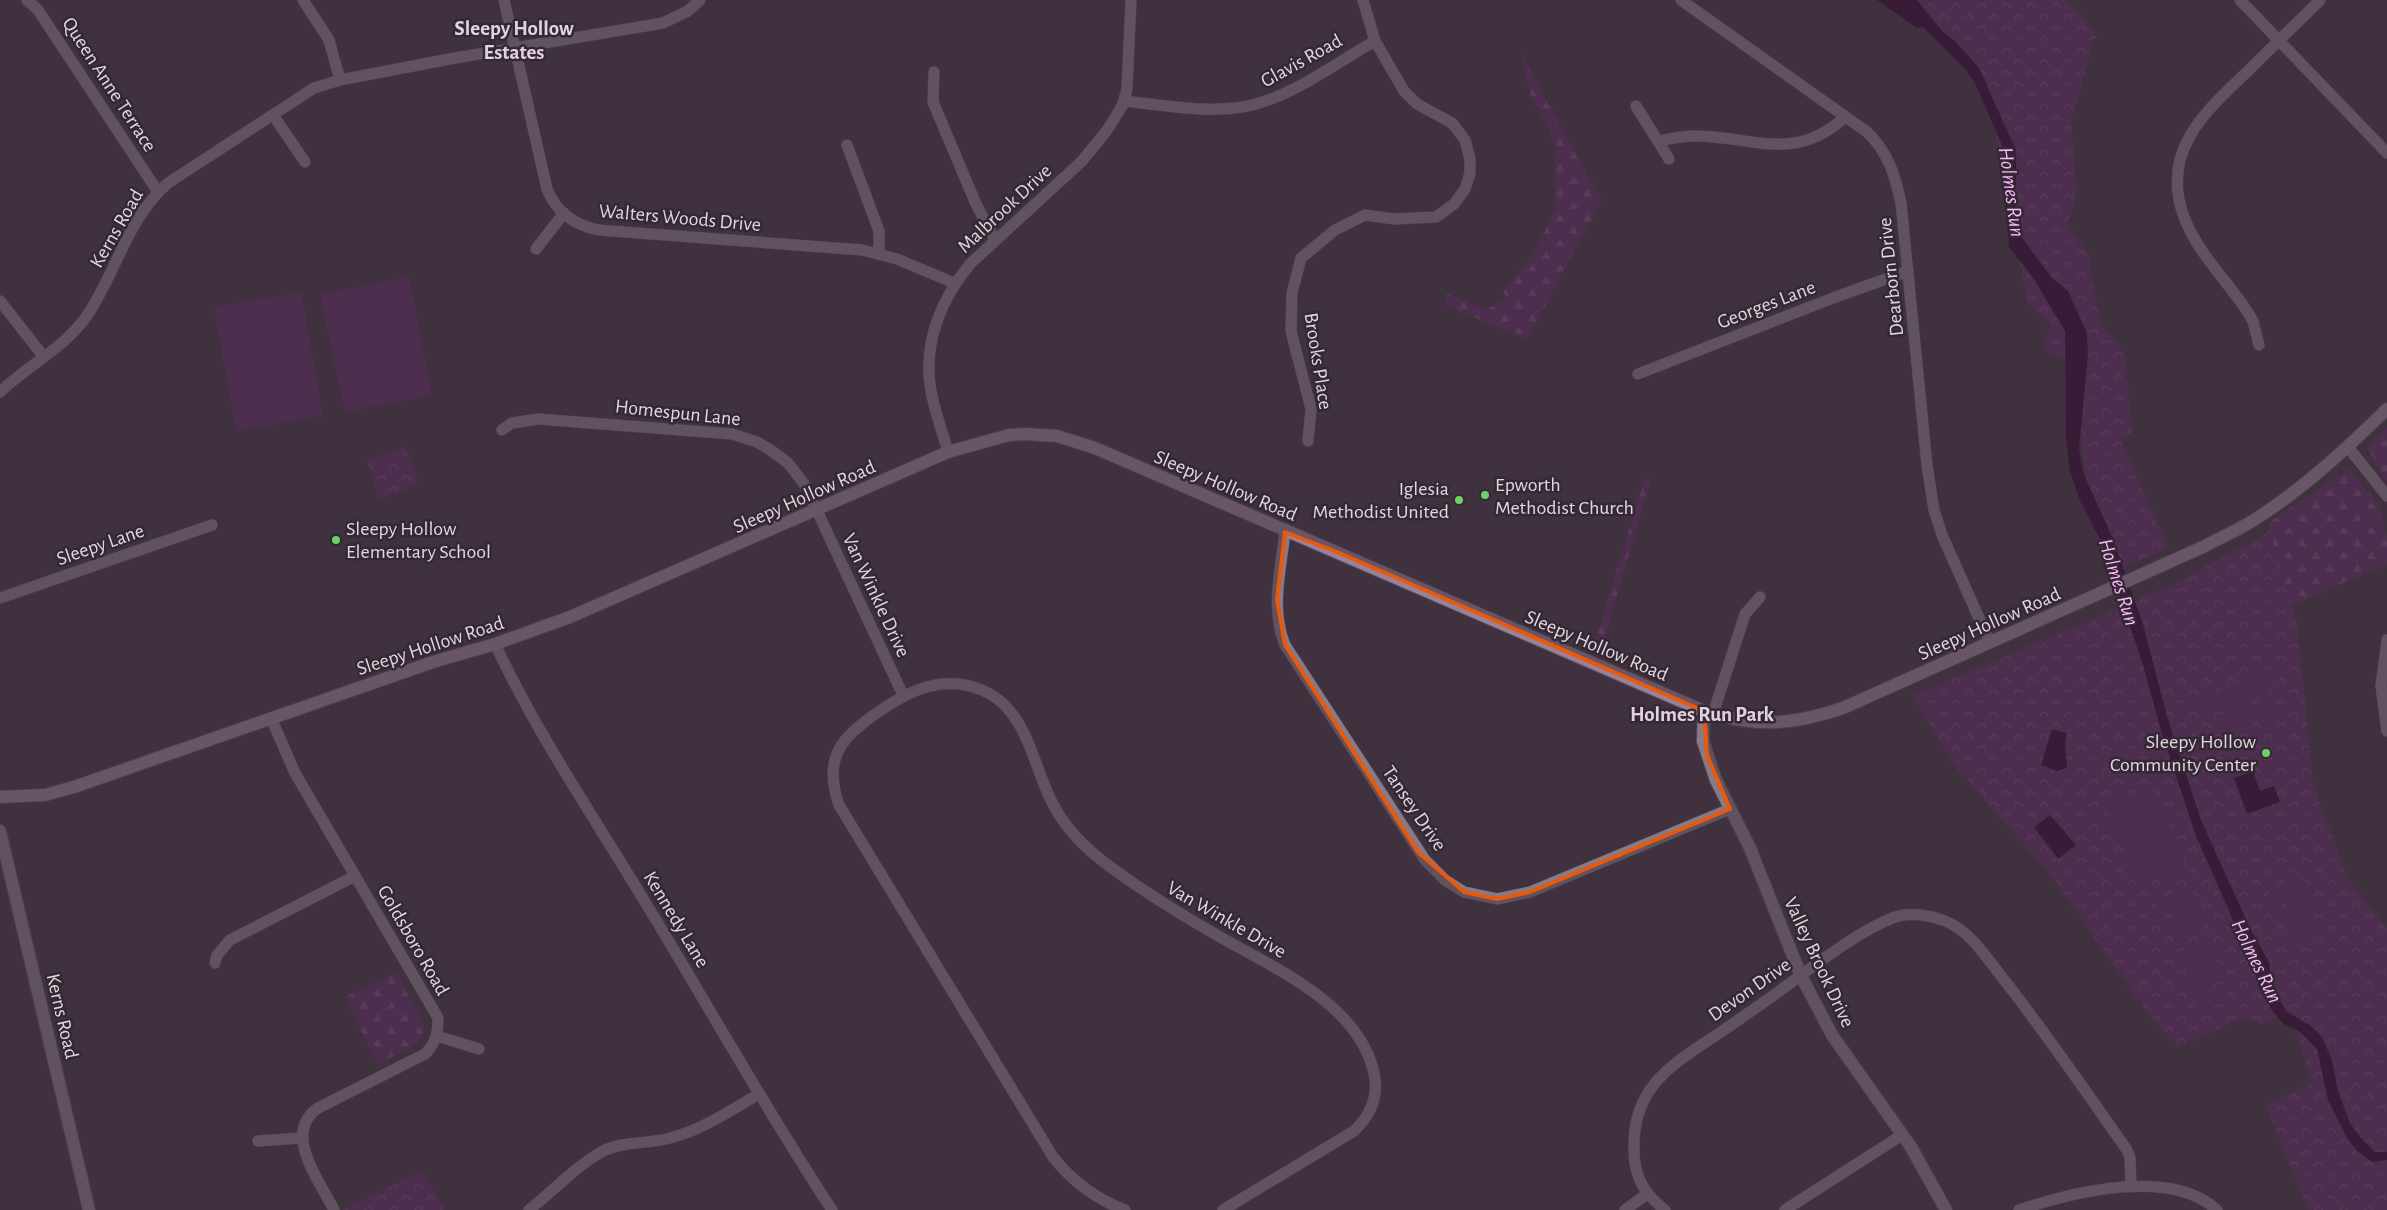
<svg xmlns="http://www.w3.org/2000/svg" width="2387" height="1210" font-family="'Alegreya Sans',sans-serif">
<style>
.forest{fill:url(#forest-firs)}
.park{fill:url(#park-crowns)}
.pitch{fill:#612c62}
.water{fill:#2f0330}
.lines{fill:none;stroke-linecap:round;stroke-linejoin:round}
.minor-casing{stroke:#594e59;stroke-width:12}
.tertiary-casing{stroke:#594e59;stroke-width:14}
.secondary-casing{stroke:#594e59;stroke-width:14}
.minor{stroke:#897a88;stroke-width:11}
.tertiary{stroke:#897a88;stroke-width:12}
.secondary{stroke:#9a8099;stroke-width:12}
.marked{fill:none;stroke:#e8590c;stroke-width:4;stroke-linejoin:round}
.poi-dot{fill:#6bd363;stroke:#342834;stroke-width:2}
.labels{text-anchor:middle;stroke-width:5;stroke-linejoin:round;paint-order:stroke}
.street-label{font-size:20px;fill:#e0d7df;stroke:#342834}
.poi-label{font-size:20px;fill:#e0d7df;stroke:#342834;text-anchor:start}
.neighbourhood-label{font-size:21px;font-weight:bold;fill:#e2d1e1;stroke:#342834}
.water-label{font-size:21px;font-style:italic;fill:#fdb8fb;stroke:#342834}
</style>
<defs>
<pattern id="forest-firs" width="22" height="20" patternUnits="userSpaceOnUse" patternTransform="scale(1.25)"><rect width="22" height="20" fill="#612c62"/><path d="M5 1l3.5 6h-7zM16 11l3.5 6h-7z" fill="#774a78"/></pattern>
<pattern id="park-crowns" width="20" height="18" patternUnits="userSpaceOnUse" patternTransform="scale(1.25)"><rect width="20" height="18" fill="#612c62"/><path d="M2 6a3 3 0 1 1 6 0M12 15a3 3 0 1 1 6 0" fill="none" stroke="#774a78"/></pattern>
</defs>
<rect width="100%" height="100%" fill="#3f323e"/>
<g class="forest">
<polygon points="1521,54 1602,200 1527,339 1446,306 1447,294 1486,310 1507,298 1503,292 1535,252 1555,210 1555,149 1550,131 1531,96"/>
<polygon points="2387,427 2387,483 2367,447"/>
<polygon points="2349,469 2379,504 2387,536 2387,564 2283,609 2268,523"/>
<polygon points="1645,478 1651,479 1601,651 1593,648"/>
<polygon points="396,972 425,1027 419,1042 378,1065 345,997"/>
</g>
<g class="park">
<polygon points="1889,0 2066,0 2099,35 2089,44 2092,47 2071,123 2077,191 2068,225 2088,253 2100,321 2125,355 2132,432 2120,439 2169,548 2114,572 2079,499 2088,495 2074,365 2042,349 2051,325 2028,304 1985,79"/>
<polygon points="405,447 416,472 417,485 379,499 367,460"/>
<polygon points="2270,531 2297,623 2313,783 2348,880 2387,928 2387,1210 2308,1210 2266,1106 2313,1082 2288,1012 2262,1024 2242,1018 2178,1047 2148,1014 2052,877 1952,762 1912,696 2175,584"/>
<polygon points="422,1170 445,1210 342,1210"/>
</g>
<g class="pitch">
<polygon points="409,277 432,395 345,412 320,294"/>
<polygon points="301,292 323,416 236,431 214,307"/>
<polygon points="2260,667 2271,695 2256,701 2245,673"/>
<polygon points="2239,684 2240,687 2246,685 2249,694 2243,696 2244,700 2210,712 2209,709 2204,711 2200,702 2206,700 2204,696"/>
<polygon points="2273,698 2281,721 2264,726 2256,704"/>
<polygon points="2247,706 2252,722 2218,734 2213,718"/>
<polygon points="2153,786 2186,868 2139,886 2105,804"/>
<polygon points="2303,877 2309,893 2276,907 2269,891"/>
<polygon points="2188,887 2194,903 2160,916 2154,901"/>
<polygon points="2311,898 2318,914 2284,928 2278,912"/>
<polygon points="2196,908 2203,923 2169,937 2163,921"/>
<polygon points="2320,919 2326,935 2293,949 2286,933"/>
<polygon points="2207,942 2214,957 2180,971 2174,956"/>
<polygon points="2215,962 2222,978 2188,992 2182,976"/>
<polygon points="2224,983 2230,998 2197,1012 2191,997"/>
</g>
<g class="water">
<polygon points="1877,0 1917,0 1942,31 1955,41 1979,68 2016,150 2016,207 2018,232 2052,278 2068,291 2087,333 2088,354 2079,449 2084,475 2111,534 2143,624 2167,716 2201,820 2250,928 2269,962 2272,982 2278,997 2286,1011 2311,1026 2322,1037 2332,1060 2338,1091 2350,1123 2361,1138 2375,1152 2387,1152 2387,1160 2372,1162 2358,1152 2347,1138 2328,1100 2317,1049 2300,1032 2284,1024 2273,1012 2259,988 2255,970 2196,836 2161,731 2143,665 2102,544 2079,499 2070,470 2066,440 2065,331 2033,278 2009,247 2005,197 2005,157 2001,143 1975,83 1966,70 1923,27 1917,28"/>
<polygon points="2052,729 2067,733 2065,742 2067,768 2057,771 2041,765"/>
<polygon points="2253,771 2260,791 2274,786 2280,802 2247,814 2234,778"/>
<polygon points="2050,815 2076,845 2058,859 2034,827"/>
</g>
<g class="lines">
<g class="minor-casing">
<g id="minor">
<polyline points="27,0 38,10 158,192"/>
<polyline points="303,0 329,40 340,80"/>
<path d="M504,0L547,189C556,212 575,225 598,230L862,250L897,259L954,283"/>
<path d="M1681,0L1867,132C1888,152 1895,175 1901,203L1927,465L1934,510L1942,535L1990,643"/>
<polyline points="2240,0 2387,153"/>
<polyline points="934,72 933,102 976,204 995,240"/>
<path d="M1124,101C1162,105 1204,113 1242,107C1288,100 1334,64 1375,41"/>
<polyline points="1636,106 1669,159"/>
<polyline points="273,115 305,162"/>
<path d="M1659,141C1672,138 1684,136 1697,136C1754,137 1795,163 1845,117"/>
<polyline points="847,145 879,231 879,254"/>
<polyline points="536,249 564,213"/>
<polyline points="0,301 44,357"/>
<path d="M2259,345L2253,321L2245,308C2225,279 2196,250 2184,217C2159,150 2207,110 2250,69C2273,46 2297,23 2320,0"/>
<polyline points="1638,374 1833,298 1908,271"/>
<path d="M0,392C27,366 64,348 86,317C116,274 127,218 168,183L314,88L340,80L455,58L663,23L688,11L700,0"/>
<polyline points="502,430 512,423 538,419 732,434 757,442 772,451 788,463 805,485 903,695"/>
<polyline points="1308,441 1311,409 1291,331 1292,293 1301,258 1335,230 1365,215 1394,219 1436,217 1454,204 1465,189 1470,173 1470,159 1465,140 1452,123 1417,104 1404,91 1375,41 1363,0"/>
<polyline points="2348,447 2387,496"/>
<path d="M948,452C942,430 933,407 930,385C924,340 942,298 970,264L1082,161L1108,129L1122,106L1127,89L1131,0"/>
<path d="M1285,532C1281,569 1270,609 1285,645L1425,860L1445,880L1464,892L1497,899L1530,892L1730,809"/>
<polyline points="0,598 212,525"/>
<polyline points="2387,640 2381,686 2387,731"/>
<path d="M495,644C537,734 594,817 645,902C708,1005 766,1110 832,1210"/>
<polyline points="1713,714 1745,614 1760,597"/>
<path d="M271,718L295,773L438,1018C438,1033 436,1043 425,1054L318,1108C282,1133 319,1180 334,1210"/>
<polyline points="215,963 217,955 230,940 355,876"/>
<polyline points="437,1036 479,1049"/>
<polyline points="258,1141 302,1138"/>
<path d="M529,1210C553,1191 576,1166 603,1151C624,1141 648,1144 670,1138C702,1130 731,1110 759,1094"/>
<path d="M1125,1210C1096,1199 1072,1181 1053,1157L839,805C833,788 830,771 837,754C843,738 858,727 871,717C907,691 946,670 990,694C1028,715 1034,769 1053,804C1064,826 1080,843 1100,859C1136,887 1175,911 1215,934C1271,967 1355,1001 1373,1069C1380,1094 1372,1114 1354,1131L1223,1210"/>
<polyline points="1625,1210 1647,1194"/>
<path d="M1665,1210C1644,1194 1634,1176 1634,1150C1632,1089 1669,1066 1715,1036C1733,1024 1751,1011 1770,998C1805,973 1855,932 1895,917C1910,912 1930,915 1945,921C1971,931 1988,960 2005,981C2048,1036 2087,1093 2127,1150L2130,1158L2131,1187"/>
<polyline points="1785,1210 1902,1135"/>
<path d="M2019,1210C2073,1192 2170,1167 2217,1210"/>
</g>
</g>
<g class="tertiary-casing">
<g id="tertiary">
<polyline points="1704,711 1703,741 1716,780 1750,848 1801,976 1832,1035 1911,1147 1946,1210"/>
<polyline points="0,831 89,1210"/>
</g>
</g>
<g class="secondary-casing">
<path id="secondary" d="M0,797L45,795L74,787L433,662L495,644L570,617L948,452L1009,435L1026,434L1057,436L1095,448L1704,711C1755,728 1793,725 1843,708L2203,547C2220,538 2238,530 2254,520C2303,489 2346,449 2387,409"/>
</g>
<use href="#minor" class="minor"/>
<use href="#tertiary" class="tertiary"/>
<use href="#secondary" class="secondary"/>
</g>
<path d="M0 0H2387V1210H0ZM1285,532L1337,552L1704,711L1707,755L1730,809L1530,892L1497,899L1464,892L1418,852L1285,645L1277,600Z" fill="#3f323e" fill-opacity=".55" fill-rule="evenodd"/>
<path class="marked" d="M1285,532L1337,552L1704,711L1707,755L1730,809L1530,892L1497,899L1464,892L1418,852L1285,645L1277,600Z"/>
<g class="poi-dot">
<circle cx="1485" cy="495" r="5"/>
<circle cx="1459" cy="500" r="5"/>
<circle cx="336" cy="540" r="5"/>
<circle cx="2266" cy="753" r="5"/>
</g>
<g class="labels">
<g class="street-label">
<text transform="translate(1301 60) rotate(-29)" y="7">Glavis Road</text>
<text transform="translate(110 84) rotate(57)" y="7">Queen Anne Terrace</text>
<text transform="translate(1004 208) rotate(-43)" y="7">Malbrook Drive</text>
<text transform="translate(680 217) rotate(5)" y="7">Walters Woods Drive</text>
<text transform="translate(116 228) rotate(-60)" y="7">Kerns Road</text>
<text transform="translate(1890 277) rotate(-96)" y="7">Dearborn Drive</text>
<text transform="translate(1766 304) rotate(-21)" y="7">Georges Lane</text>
<text transform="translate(1319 361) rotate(81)" y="7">Brooks Place</text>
<text transform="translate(678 412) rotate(6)" y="7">Homespun Lane</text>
<text transform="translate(1226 485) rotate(23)" y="7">Sleepy Hollow Road</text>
<text transform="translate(804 496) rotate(-24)" y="7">Sleepy Hollow Road</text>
<text transform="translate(100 544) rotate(-19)" y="7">Sleepy Lane</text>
<text transform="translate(877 595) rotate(65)" y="7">Van Winkle Drive</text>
<text transform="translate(1989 623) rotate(-24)" y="7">Sleepy Hollow Road</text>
<text transform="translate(430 645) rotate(-18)" y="7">Sleepy Hollow Road</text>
<text transform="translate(1597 645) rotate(23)" y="7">Sleepy Hollow Road</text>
<text transform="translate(1415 808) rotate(56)" y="7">Tansey Drive</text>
<text transform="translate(677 919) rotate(59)" y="7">Kennedy Lane</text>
<text transform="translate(1227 919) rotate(30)" y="7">Van Winkle Drive</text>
<text transform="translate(414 940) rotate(60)" y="7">Goldsboro Road</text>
<text transform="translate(1820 962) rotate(65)" y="7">Valley Brook Drive</text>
<text transform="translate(1749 989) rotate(-35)" y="7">Devon Drive</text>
<text transform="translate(63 1016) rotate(77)" y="7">Kerns Road</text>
</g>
<g class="poi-label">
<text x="1495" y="491">Epworth<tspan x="1495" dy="23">Methodist Church</tspan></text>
<text x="1449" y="495" text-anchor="end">Iglesia<tspan x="1449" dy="23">Methodist United</tspan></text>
<text x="346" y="535">Sleepy Hollow<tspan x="346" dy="23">Elementary School</tspan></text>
<text x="2256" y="748" text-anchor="end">Sleepy Hollow<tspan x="2256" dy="23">Community Center</tspan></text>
</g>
<g class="neighbourhood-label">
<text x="514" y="35">Sleepy Hollow<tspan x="514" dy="24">Estates</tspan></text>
<text x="1702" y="721">Holmes Run Park</text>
</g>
<g class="water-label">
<text transform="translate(2012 192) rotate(82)" y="7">Holmes Run</text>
<text transform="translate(2119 582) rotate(72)" y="7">Holmes Run</text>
<text transform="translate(2257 961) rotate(64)" y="7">Holmes Run</text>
</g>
</g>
</svg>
